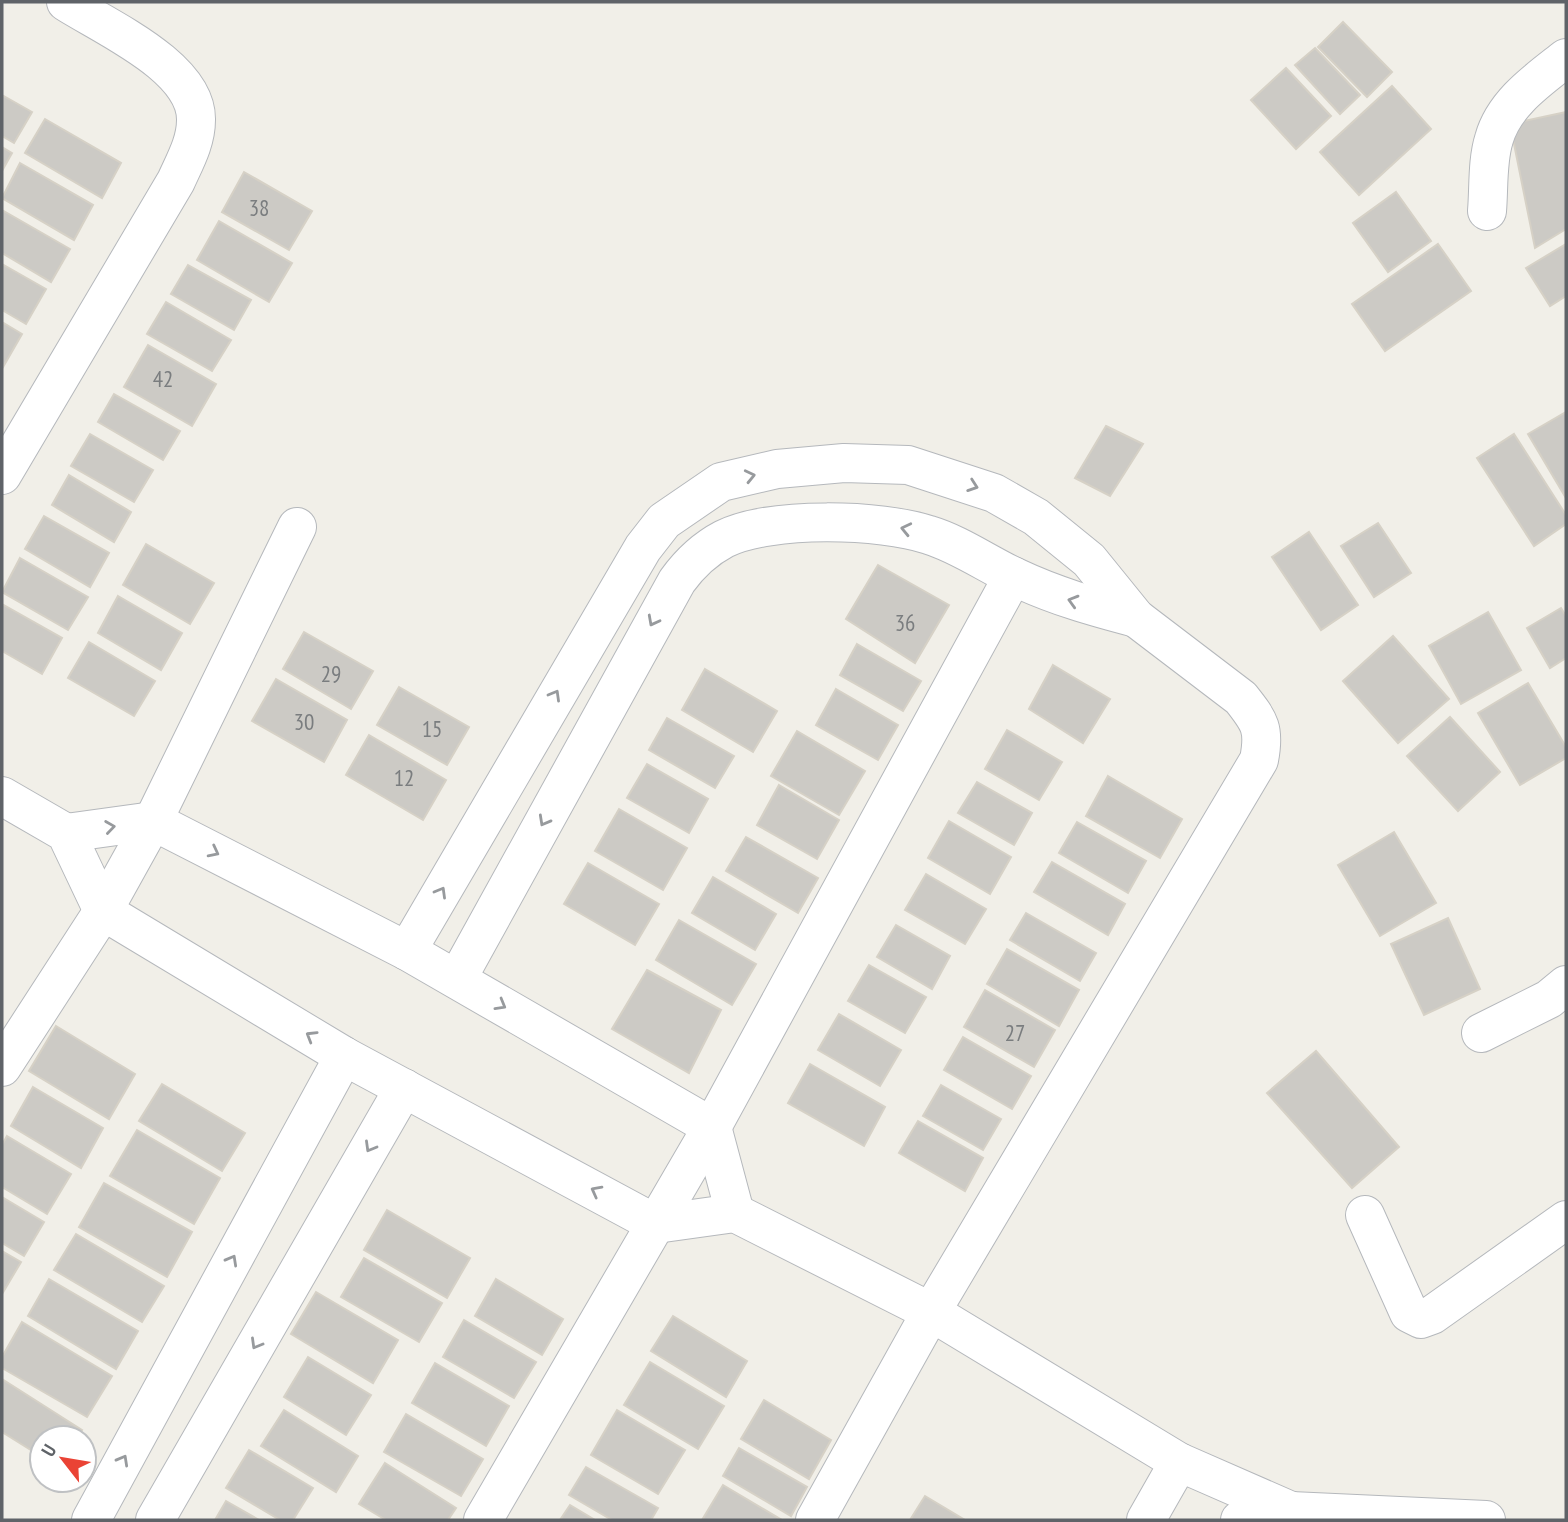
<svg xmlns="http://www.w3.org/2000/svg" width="1568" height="1522" font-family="'PT Sans Narrow',sans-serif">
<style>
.building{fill:#cccac5;stroke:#d6d1c6;stroke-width:2}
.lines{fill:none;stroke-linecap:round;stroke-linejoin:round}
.street-casing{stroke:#b5b8bc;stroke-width:40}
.street{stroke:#fff;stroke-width:38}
.oneway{stroke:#979a9d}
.labels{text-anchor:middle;stroke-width:5;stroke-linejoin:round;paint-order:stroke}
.number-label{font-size:23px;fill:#7a7d7f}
</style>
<rect width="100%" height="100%" fill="#f1efe8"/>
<g class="building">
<polygon points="1343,22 1392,72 1367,97 1318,47"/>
<polygon points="1315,48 1360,95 1340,114 1295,65"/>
<polygon points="1286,68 1331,116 1296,149 1251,100"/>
<polygon points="1392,86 1431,129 1359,195 1320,152"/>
<polygon points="2,95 32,112 14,143 2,136"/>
<polygon points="1566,112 1566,229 1535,248 1510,124"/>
<polygon points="45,119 121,163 102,198 25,153"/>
<polygon points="2,147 12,153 2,171"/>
<polygon points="20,163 93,205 74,240 2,198"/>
<polygon points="244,172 312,211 289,250 222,212"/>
<polygon points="1396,192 1431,241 1388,272 1353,223"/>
<polygon points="2,210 70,249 51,282 2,253"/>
<polygon points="219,221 292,263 269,302 197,260"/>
<polygon points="1438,244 1471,291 1385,351 1352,304"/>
<polygon points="1566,244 1566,296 1550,306 1526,268"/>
<polygon points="2,264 46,289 26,324 2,310"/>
<polygon points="188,265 251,300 234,330 171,294"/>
<polygon points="166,302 231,340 212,371 147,334"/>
<polygon points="2,322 22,334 3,367 2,366"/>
<polygon points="148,345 216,384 192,426 124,387"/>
<polygon points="114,394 180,431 163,460 98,422"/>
<polygon points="1566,412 1566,498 1528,434"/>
<polygon points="1106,426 1143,444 1110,496 1075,478"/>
<polygon points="90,434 153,470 134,502 71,466"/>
<polygon points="1514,434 1566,515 1566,524 1534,546 1477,458"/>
<polygon points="69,475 131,512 114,542 52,505"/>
<polygon points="44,516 109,553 90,587 25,549"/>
<polygon points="1378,523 1411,573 1374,597 1341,546"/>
<polygon points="1309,532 1358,605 1321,630 1272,557"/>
<polygon points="146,544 214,583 190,624 123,585"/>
<polygon points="20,558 88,597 68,630 2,592"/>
<polygon points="878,565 949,605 915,663 846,619"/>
<polygon points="118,596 182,633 161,670 98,633"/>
<polygon points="2,604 62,638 42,674 2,651"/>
<polygon points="1561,608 1566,616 1566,658 1550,668 1527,628"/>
<polygon points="1488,612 1521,670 1461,704 1429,646"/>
<polygon points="304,632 373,671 351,709 283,669"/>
<polygon points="1393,636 1449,699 1398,743 1343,681"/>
<polygon points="89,642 155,681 134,716 68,678"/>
<polygon points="857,644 921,681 903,711 840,675"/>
<polygon points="1053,665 1110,699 1083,743 1029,709"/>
<polygon points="705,669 777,711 753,752 682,710"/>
<polygon points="276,679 347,720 324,762 252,721"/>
<polygon points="1528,683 1566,747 1566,758 1520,785 1478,713"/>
<polygon points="399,687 469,727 447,765 377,725"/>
<polygon points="836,689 898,725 878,760 816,725"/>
<polygon points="1450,717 1500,772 1458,811 1407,756"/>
<polygon points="667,718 734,756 715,788 649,750"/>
<polygon points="1007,730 1062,762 1039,800 985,769"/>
<polygon points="797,731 865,771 839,815 771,776"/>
<polygon points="369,735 446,780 423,820 346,775"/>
<polygon points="647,764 708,799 689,833 627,798"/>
<polygon points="1108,776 1182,819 1160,858 1086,816"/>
<polygon points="977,782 1032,813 1014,845 958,813"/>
<polygon points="779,785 839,820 817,859 757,825"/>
<polygon points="619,809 687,848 663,890 595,851"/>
<polygon points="949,821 1011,857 990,894 928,858"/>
<polygon points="1077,822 1146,861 1128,893 1059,853"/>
<polygon points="1394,832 1436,903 1380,936 1338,865"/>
<polygon points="746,837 818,878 798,913 726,871"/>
<polygon points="1052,862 1125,904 1108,935 1034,892"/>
<polygon points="588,863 659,904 635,945 564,904"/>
<polygon points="926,874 986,909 965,944 905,910"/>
<polygon points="713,877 776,914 755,950 692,913"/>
<polygon points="1026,913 1096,953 1080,981 1010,940"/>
<polygon points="1448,918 1480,989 1424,1015 1391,944"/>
<polygon points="679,920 756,964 732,1005 656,960"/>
<polygon points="896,925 950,956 932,989 877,957"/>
<polygon points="1007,949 1079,990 1059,1026 987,984"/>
<polygon points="869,965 926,997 905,1033 848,1001"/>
<polygon points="647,970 721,1010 689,1073 612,1029"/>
<polygon points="985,990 1055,1030 1034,1067 964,1027"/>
<polygon points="839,1014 901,1050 880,1086 818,1050"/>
<polygon points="56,1026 135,1074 109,1119 29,1071"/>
<polygon points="963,1037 1031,1076 1012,1109 944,1070"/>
<polygon points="1316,1051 1399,1147 1352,1188 1267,1093"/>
<polygon points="810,1064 885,1107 864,1146 788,1103"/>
<polygon points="162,1084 245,1133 222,1171 139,1121"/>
<polygon points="941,1085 1001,1119 983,1150 923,1116"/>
<polygon points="33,1087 103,1128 81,1168 11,1126"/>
<polygon points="918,1121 983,1158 965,1191 899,1153"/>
<polygon points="137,1130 220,1178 194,1224 110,1176"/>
<polygon points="7,1136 71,1174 47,1214 2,1187 2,1145"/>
<polygon points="104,1183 192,1232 167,1277 79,1227"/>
<polygon points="2,1197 44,1222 24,1256 2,1243"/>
<polygon points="387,1210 470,1258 447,1298 364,1250"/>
<polygon points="76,1234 164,1286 142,1322 54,1270"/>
<polygon points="2,1251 21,1262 2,1294"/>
<polygon points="364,1258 442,1303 419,1342 341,1297"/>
<polygon points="49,1279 138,1331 116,1369 28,1316"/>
<polygon points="496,1279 563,1319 542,1355 475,1316"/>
<polygon points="316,1292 398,1340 373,1383 291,1334"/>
<polygon points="673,1316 747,1361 726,1397 651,1351"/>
<polygon points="464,1320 536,1362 514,1398 443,1357"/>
<polygon points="22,1322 112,1376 87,1417 2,1368 2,1357"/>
<polygon points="308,1357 371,1395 346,1435 284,1397"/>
<polygon points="650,1362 724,1406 698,1449 624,1405"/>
<polygon points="435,1363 509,1406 486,1446 412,1403"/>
<polygon points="2,1379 82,1430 77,1438 42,1438 42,1457 2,1432"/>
<polygon points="764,1400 831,1440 809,1479 741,1439"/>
<polygon points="284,1410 358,1456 336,1492 261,1446"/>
<polygon points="617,1410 685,1450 658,1494 591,1455"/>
<polygon points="406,1414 483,1459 461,1496 384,1452"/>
<polygon points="739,1448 807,1487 791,1516 723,1476"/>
<polygon points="249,1450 313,1488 293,1520 280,1520 226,1488"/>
<polygon points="385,1463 456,1508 448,1520 386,1520 359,1504"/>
<polygon points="586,1467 658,1508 651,1520 612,1520 569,1495"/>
<polygon points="723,1485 782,1520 702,1520"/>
<polygon points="925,1496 965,1520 910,1520"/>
<polygon points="226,1501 259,1520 215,1520"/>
<polygon points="570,1505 595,1520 560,1520"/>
</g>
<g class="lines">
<g class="street-casing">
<g id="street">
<path d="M1487,211C1489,188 1487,161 1494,139C1504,103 1538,80 1566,58"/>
<path d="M2,475L176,181C185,161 196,142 196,120C197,67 105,27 66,2"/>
<polyline points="2,796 66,833 103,911 344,1056 656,1224 735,1213 931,1312 1179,1462 1291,1511"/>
<polyline points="66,833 153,821 407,951 712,1127 735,1213"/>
<path d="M407,951L643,548L664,521L721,482L777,469L844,463L908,465L994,493L1036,517L1089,560L1136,618L1241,698C1260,722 1265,729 1259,760L931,1312L815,1520"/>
<path d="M457,979L677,581C690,563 705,549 724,539C771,516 881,519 929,535C959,544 987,564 1015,577C1055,596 1094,607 1136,618"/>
<polyline points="1481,1033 1549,999 1566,985"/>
<polyline points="2,1067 103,911 153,821 297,527"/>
<polyline points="1365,1215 1409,1313 1421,1319 1432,1315 1566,1220"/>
<polyline points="91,1520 344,1056"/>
<polyline points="155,1520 404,1088"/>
<polyline points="483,1520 712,1127 1013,576"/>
<polyline points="1146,1520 1179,1462"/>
<polyline points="1240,1520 1291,1511 1486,1520"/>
</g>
</g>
<use href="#street" class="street"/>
</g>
<defs><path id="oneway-chevron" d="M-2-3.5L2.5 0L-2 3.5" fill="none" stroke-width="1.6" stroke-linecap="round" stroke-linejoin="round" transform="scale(1.75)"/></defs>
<g class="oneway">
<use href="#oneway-chevron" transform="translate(750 476) rotate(-13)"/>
<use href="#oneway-chevron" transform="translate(973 486) rotate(19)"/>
<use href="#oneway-chevron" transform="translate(906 529) rotate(-167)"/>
<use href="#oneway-chevron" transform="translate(1073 601) rotate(-164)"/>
<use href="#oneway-chevron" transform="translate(653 621) rotate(118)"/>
<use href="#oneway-chevron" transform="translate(555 695) rotate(-60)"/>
<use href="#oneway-chevron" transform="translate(544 821) rotate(119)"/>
<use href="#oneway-chevron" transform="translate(110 827) rotate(-8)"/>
<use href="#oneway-chevron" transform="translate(214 852) rotate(27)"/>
<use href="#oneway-chevron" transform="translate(441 892) rotate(-60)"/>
<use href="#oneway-chevron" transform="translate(501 1005) rotate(30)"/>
<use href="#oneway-chevron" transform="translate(311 1036) rotate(-149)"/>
<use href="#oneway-chevron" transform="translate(370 1147) rotate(120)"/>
<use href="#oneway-chevron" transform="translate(596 1191) rotate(-152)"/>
<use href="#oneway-chevron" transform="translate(232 1260) rotate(-61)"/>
<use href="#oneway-chevron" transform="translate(256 1344) rotate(120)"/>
<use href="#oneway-chevron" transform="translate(123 1460) rotate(-61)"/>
</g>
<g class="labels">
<g class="number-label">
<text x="259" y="216">38</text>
<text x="163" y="387">42</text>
<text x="905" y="631">36</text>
<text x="331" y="682">29</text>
<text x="304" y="730">30</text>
<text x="432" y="737">15</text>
<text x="404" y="786">12</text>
<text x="1015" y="1041">27</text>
</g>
</g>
<rect width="1568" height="1522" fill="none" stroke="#5f6368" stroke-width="7"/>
<g transform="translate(63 1459) rotate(301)"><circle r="33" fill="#ffffff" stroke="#bfc1c3" stroke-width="2"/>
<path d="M0-5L12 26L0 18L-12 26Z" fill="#ea4335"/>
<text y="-10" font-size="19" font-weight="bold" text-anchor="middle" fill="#5f6368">U</text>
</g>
</svg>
